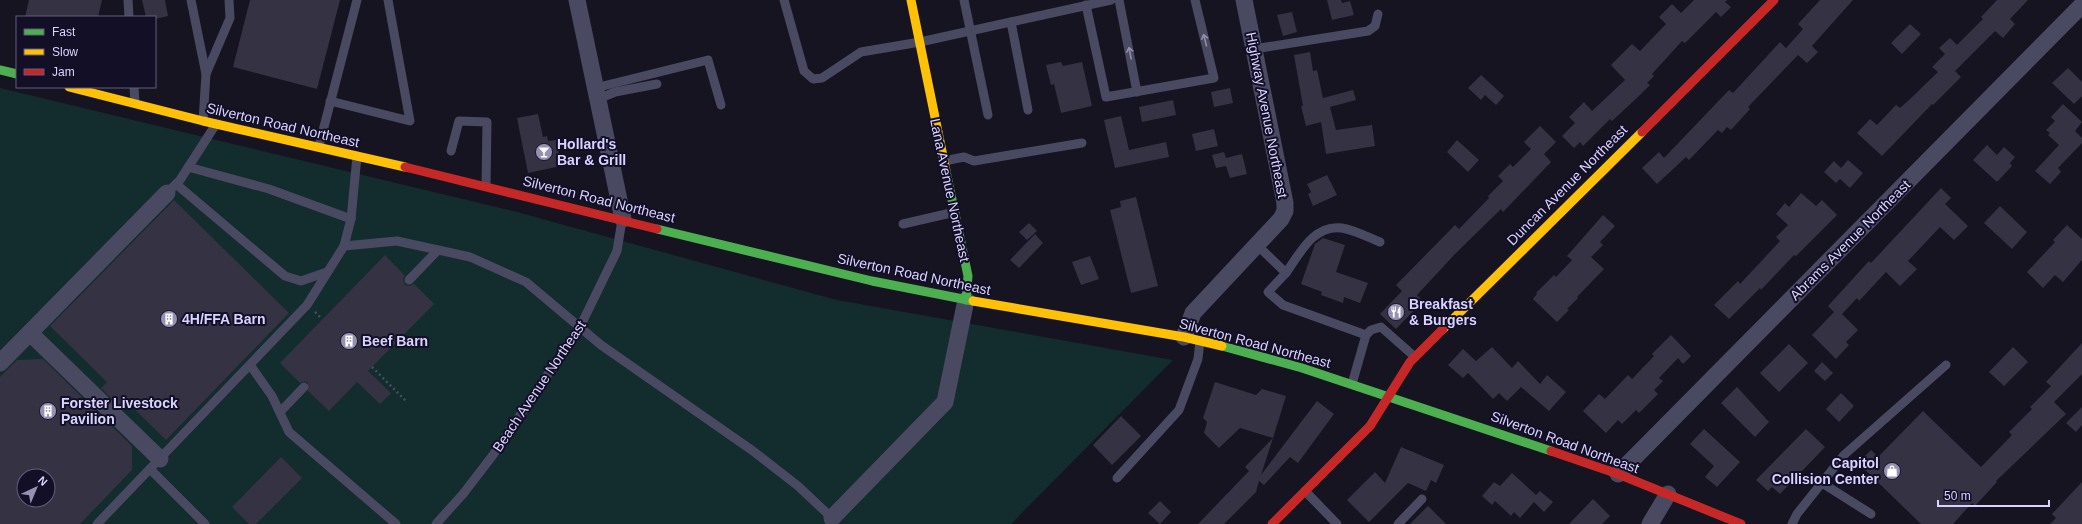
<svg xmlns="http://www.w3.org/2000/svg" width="2082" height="524" font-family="Helvetica,sans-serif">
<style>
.green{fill:#132c2d;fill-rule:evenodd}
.building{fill:#343243;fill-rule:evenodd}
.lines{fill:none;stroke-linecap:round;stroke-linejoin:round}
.path{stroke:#44505f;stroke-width:2.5;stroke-dasharray:2 3;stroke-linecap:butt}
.lane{stroke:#4a4962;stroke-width:9}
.street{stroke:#4a4962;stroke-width:17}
.fast{stroke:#4caf50;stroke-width:9}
.slow{stroke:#ffc107;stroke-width:9}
.jam{stroke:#c62828;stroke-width:9}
.oneway{stroke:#928eb0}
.labels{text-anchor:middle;stroke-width:4;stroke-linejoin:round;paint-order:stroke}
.street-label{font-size:14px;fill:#d9d4ff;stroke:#130f26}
.poi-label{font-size:14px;font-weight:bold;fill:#d9d4ff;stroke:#130f26;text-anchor:start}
</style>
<rect width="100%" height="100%" fill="#161421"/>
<path class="green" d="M0,88L517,212L837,300L1173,360L1011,524H0ZM24,476H48V500H24Z"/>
<g class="building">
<polygon points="29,0 102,0 98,17 25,17"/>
<polygon points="142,0 165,0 168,16 155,19 155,17 146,17"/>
<polygon points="250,0 340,0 317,89 233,67"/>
<polygon points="1327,0 1341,0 1342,3 1350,1 1354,15 1332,20"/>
<polygon points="1694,0 1727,0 1725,2 1731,7 1721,17 1716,12 1685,43 1682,41 1652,74 1654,76 1647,83 1650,85 1640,95 1612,121 1610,119 1583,146 1580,142 1574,148 1562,136 1575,123 1569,117 1584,102 1592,111 1625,80 1611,65 1632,44 1640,51 1666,24 1659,17 1672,4 1681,13"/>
<polygon points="1820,0 1853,0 1812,46 1818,52 1807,63 1798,55 1748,107 1750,109 1731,130 1727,127 1722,133 1718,130 1689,160 1686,157 1657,184 1642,168 1659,152 1664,158 1729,90 1733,93 1780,42 1786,48 1803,29 1798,24"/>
<polygon points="1997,0 2028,0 2010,19 2015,24 2003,38 1995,31 1955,71 1961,77 1933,105 1932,104 1882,156 1857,133 1870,119 1877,125 1896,105 1900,108 1909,100 1938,72 1932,67 1945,54 1939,48 1950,38 1957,45 1983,19 1981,17"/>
<polygon points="1292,12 1297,32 1283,36 1277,15"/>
<polygon points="1910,24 1921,34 1902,54 1891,43"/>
<polygon points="1310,52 1313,71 1317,70 1323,98 1353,90 1356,100 1330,107 1336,130 1372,125 1375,146 1326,154 1321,122 1306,126 1301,106 1303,106 1294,55"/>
<polygon points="1061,62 1063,66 1082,62 1092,106 1061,113 1054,84 1051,85 1046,65"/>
<polygon points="2068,68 2082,82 2082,96 2074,104 2052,83"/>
<polygon points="1481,75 1504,96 1496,105 1485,95 1481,100 1468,88"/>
<polygon points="1230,88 1233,103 1214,107 1211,92"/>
<polygon points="1173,100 1176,115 1142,122 1139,107"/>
<polygon points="2063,104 2082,122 2075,131 2082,138 2082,143 2058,168 2061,172 2050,184 2035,171 2059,145 2048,135 2050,133 2046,130 2055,121 2051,117"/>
<polygon points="538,114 543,137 547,136 548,141 556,140 561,166 528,173 517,118"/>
<polygon points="1121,116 1129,150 1166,142 1169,157 1115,168 1104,120"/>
<polygon points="1540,126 1556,142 1544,154 1551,162 1503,212 1501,209 1455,254 1417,295 1423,301 1396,329 1380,314 1402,291 1396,285 1455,225 1459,229 1489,198 1488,196 1503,181 1498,176 1510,164 1513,167 1531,149 1524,142"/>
<polygon points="1214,129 1218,146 1196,151 1192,134"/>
<polygon points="1457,140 1479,160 1468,172 1447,152"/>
<polygon points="1987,145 1997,155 2004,147 2015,157 2010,163 2012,166 1997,182 1973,160"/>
<polygon points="1224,152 1226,158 1242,154 1247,174 1230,178 1226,166 1216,168 1212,155"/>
<polygon points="1848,160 1863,173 1850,188 1840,179 1836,183 1824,172 1834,161 1841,168"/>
<polygon points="1327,175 1337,195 1313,206 1308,194 1311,192 1307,184"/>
<polygon points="1941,188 1951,198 1945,204 1968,226 1954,240 1940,227 1908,261 1917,269 1900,286 1886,272 1859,301 1857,298 1842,314 1858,330 1846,342 1849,345 1836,359 1812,335 1834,312 1828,306 1869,261 1871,263"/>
<polygon points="1801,193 1816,206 1822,200 1837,215 1796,256 1794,255 1761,290 1760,288 1729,319 1714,305 1738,281 1740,284 1780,241 1776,237 1788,225 1776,214 1785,203 1789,207"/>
<polygon points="1136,197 1158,286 1131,293 1110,210 1121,207 1120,201"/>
<polygon points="174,200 289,313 166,440 127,402 121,408 101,388 107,382 50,326"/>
<polygon points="2000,206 2027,232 2012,249 1984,223"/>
<polygon points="1603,215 1615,226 1600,242 1603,245 1591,257 1604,269 1577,297 1578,298 1567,309 1569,310 1557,322 1533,299 1537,294 1536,293 1554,275 1556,277 1572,260 1567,256"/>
<polygon points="1029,223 1037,231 1027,240 1019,232"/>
<polygon points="2067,225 2082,239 2082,260 2063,282 2055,275 2043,288 2027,272 2055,242 2053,240"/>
<polygon points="1035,234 1043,243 1019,268 1010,260"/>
<polygon points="1323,238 1345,245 1336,272 1368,283 1360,303 1344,297 1343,303 1321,295 1322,292 1301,284 1315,244"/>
<polygon points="385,255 405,276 403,279 405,285 410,286 414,284 434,304 368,371 391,393 380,404 357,382 329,411 308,391 308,383 305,381 300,383 280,363"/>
<polygon points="1090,256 1099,279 1081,285 1072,262"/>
<polygon points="1671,335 1691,356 1683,364 1678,358 1659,378 1663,381 1654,390 1658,394 1639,413 1636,410 1622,424 1618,420 1606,433 1583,411 1599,394 1605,399 1628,375 1632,379 1654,356 1652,354"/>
<polygon points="2082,343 2082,374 2054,402 2066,414 1996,481 1997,482 1975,506 1972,503 1953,524 1921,524 1858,463 1871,450 1878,457 1923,411 1981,467 2012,435 2009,432 2032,409 2030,407 2051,386 2046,382"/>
<polygon points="1789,344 1808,363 1779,392 1760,373"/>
<polygon points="1492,347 1512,368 1518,361 1540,384 1547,375 1566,392 1549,411 1521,387 1507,401 1499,393 1493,399 1468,373 1463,378 1448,365 1463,349 1476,361"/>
<polygon points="2013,347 2028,362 2004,386 1989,372"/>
<path d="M43,359L132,446V470L80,524H0V377L17,360ZM24,476H48V500H24Z"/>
<polygon points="1822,362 1833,373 1825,381 1814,371"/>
<polygon points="1215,382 1256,395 1262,389 1286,396 1273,438 1240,428 1219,448 1204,433 1207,422 1203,418"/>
<polygon points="1737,387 1769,422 1755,437 1721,403"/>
<polygon points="1841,393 1854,406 1839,422 1826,409"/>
<polygon points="1317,401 1334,414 1298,463 1290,457 1264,485 1259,481 1256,492 1224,524 1198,524 1249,471 1245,467 1273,438 1261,475"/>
<polygon points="2082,407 2082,425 2076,432 2066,423"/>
<polygon points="1121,416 1141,436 1112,465 1093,445"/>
<polygon points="1704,429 1740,462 1717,487 1705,477 1714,466 1690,444"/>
<polygon points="1806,429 1825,447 1780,494 1772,487 1768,491 1756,480"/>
<polygon points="1401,447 1444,465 1436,483 1431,480 1426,491 1408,483 1369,522 1347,500 1375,472 1385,483"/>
<polygon points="281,457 302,478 256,524 249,524 232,507"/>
<polygon points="1512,473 1536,495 1540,491 1553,502 1544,512 1534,502 1520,518 1514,512 1511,516 1495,501 1492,505 1482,496 1494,482 1500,486"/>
<polygon points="2082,482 2082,524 2050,524 2056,518 2052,514"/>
<polygon points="1593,499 1610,516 1602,524 1569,524"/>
<polygon points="1160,501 1171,512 1160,524 1148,513"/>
<polygon points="1428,506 1446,524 1410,524"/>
</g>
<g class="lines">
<g class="path">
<polyline points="315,312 322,319"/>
<polyline points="372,367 406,401"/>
</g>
<g class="lane">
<polyline points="128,0 129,17"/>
<polyline points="191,0 206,74 203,121"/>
<polyline points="784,0 804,71 813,79 822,78 861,52 920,42 1111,0"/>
<polyline points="964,0 988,115"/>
<polyline points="1119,0 1137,92"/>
<polyline points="1086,5 1106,97 1214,78 1195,0"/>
<polyline points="1011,22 1028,110"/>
<polyline points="1254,49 1368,31 1375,26 1378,14"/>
<polyline points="206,74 230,18 229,0"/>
<polyline points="134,87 135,103"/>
<polyline points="595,88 708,60 721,105"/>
<polyline points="598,99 615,92 657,84"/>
<polyline points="330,101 410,121 388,0"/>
<polyline points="319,146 357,0"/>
<polyline points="451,151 459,121 487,122 486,186"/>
<polyline points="944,161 964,157 974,161 1082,143"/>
<polyline points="188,167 269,189 351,219"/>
<polyline points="176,184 285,276 301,281 327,272"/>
<polyline points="172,188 180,180 216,124"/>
<polyline points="903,224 955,212"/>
<polyline points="1257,245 1286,273 1268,292 1283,305 1366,335 1352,384"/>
<polyline points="344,246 397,241 470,257 526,282 601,345 753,451 798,486 832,518 829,521"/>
<path d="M1286,273C1300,253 1314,224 1342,228C1354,230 1368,237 1380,242"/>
<polyline points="409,280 438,250"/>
<polyline points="1366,335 1371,330 1381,327 1415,357"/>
<polyline points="250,365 272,396 289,432 396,524"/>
<polyline points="280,412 304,387"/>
<polyline points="150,469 205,524"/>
<polyline points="1117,478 1179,410 1198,359 1200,341"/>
<polyline points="1822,483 1871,514"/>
<polyline points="1305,491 1337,524"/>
<polyline points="97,524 307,305 344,246 351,219 357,156"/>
<polyline points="436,524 463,494 493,455 580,327 617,251 622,220"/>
<polyline points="1398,524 1422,499"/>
<polyline points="1792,524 1797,514 1844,455 1946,365"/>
</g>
<g class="street">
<polyline points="577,0 623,219"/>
<polyline points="30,333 160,459"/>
<polyline points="1184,337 1193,313 1281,219 1285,211 1285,203 1244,0"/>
<polyline points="0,363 167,193"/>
<polyline points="1618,474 2082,5"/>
<polyline points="832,518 945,402 966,300"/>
<polyline points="1650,524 1668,494"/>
</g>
<g class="fast">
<polyline points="0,70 17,74"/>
<polyline points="946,171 968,276 966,300"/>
<polyline points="657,229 872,281 973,301"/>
<polyline points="1222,346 1302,368 1551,451"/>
</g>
<g class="slow">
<polyline points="911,0 946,171"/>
<polyline points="69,87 203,121 405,167"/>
<polyline points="973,301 1184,337 1222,346"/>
<polyline points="1443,329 1642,132"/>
</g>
<g class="jam">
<polyline points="1642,132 1774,0"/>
<polyline points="405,167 657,229"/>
<polyline points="1551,451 1618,474 1741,524"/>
<polyline points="1272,524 1370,426 1410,362 1443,329"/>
</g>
</g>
<defs><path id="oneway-shaft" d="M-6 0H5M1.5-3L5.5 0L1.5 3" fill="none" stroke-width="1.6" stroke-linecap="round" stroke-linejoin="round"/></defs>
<g class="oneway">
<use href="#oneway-shaft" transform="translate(1205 40) rotate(-104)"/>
<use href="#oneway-shaft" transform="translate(1130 53) rotate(-101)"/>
</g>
<defs>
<g id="bar-disc" transform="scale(0.9)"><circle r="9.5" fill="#9591b1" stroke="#130f26"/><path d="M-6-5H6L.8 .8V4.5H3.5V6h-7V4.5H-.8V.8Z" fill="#fff"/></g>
<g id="restaurant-disc" transform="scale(0.9)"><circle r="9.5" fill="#9591b1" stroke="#130f26"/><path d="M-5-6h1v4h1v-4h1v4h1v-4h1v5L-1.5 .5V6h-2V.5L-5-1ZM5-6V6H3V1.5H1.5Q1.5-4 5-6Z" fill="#fff"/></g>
<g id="building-disc" transform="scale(0.9)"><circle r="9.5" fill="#9591b1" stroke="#130f26"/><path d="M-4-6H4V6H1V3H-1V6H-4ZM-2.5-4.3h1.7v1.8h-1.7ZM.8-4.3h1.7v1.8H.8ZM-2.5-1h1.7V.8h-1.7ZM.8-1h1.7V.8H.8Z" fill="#fff"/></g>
<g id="shop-disc" transform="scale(0.9)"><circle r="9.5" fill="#9591b1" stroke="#130f26"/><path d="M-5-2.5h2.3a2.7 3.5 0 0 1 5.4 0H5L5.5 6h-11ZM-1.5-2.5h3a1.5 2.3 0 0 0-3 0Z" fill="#fff"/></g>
</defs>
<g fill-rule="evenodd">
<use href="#bar-disc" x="544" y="152"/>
<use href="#restaurant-disc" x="1396" y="312"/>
<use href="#building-disc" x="169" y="319"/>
<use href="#building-disc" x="349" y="341"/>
<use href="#building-disc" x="48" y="411"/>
<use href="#shop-disc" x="1892" y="471"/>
</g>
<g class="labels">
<g class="street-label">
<text transform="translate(1267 115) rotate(79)" y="5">Highway Avenue Northeast</text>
<text transform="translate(283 125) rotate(13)" y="5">Silverton Road Northeast</text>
<text transform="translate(1567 185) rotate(-45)" y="5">Duncan Avenue Northeast</text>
<text transform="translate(950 190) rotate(78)" y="5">Lana Avenue Northeast</text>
<text transform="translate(599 199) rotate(14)" y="5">Silverton Road Northeast</text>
<text transform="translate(1850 240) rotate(-45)" y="5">Abrams Avenue Northeast</text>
<text transform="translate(914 274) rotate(12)" y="5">Silverton Road Northeast</text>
<text transform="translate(1255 343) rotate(15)" y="5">Silverton Road Northeast</text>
<text transform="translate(539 386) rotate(-56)" y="5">Beach Avenue Northeast</text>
<text transform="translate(1565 442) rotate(20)" y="5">Silverton Road Northeast</text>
</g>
<g class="poi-label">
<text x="557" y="149">Hollard's<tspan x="557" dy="16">Bar &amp; Grill</tspan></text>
<text x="1409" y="309">Breakfast<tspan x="1409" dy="16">&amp; Burgers</tspan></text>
<text x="182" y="324">4H/FFA Barn</text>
<text x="362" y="346">Beef Barn</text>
<text x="61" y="408">Forster Livestock<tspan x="61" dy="16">Pavilion</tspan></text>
<text x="1879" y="468" text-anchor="end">Capitol<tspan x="1879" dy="16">Collision Center</tspan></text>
</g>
</g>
<rect x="16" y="16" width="140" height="72" fill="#130f26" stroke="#625e7d"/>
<rect x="24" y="29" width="20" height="6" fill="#4caf50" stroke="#625e7d"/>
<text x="52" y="36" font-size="12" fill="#d9d4ff">Fast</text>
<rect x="24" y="49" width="20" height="6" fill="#ffc107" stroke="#625e7d"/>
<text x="52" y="56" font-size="12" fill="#d9d4ff">Slow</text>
<rect x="24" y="69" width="20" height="6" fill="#c62828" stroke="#625e7d"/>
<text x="52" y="76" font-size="12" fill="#d9d4ff">Jam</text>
<g transform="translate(36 488) rotate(44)"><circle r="19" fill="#130f26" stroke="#625e7d"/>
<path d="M0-3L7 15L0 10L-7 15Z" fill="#9591b1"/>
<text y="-6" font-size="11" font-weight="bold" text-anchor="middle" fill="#d9d4ff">N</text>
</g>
<path d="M1938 500v6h111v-6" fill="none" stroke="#d9d4ff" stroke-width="2"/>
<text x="1944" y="500" font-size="12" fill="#d9d4ff" stroke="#130f26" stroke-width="3" paint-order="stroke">50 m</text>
</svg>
